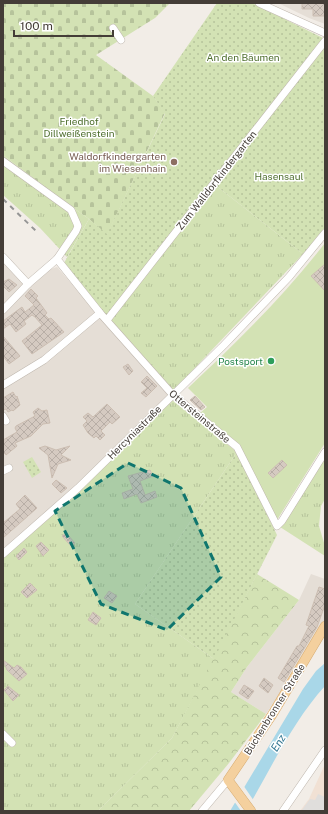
<svg xmlns="http://www.w3.org/2000/svg" width="328" height="814" font-family="'Public Sans',sans-serif">
<style>
.residential{fill:#e5ded6}
.commercial{fill:#f1e1d4}
.grass{fill:url(#grass-tufts)}
.forest{fill:url(#forest-crowns)}
.cemetery{fill:url(#cemetery-stones)}
.park{fill:url(#park-dots)}
.pitch{fill:#d3e2b4}
.parking{fill:#e0dedc}
.water{fill:#a9d7e8}
.pier{fill:#f2ede7}
.building{fill:url(#building-cross-hatch);stroke:#ccbeb2}
.lines{fill:none;stroke-linecap:round;stroke-linejoin:round}
.minor-casing{stroke:#bfb7ae;stroke-width:8}
.major-casing{stroke:#d7ab70;stroke-width:10}
.minor{stroke:#fff;stroke-width:7}
.major{stroke:#f4d09e;stroke-width:9}
.rail{stroke:#959595;stroke-width:2;stroke-dasharray:5 5;stroke-linecap:butt}
.marked{fill:#0f766e;fill-opacity:0.2;stroke:#0f766e;stroke-width:3;stroke-dasharray:8 5;stroke-linejoin:round}
.education-dot{fill:#8d6e63;stroke:#fff;stroke-width:1.5}
.leisure-dot{fill:#2e9e5b;stroke:#fff;stroke-width:1.5}
.labels{text-anchor:middle;stroke-width:3;stroke-linejoin:round;paint-order:stroke}
.park-label{font-size:10px;fill:#507030;stroke:#fff}
.education-label{font-size:10px;fill:#785e54;stroke:#fff;text-anchor:end}
.street-label{font-size:10px;fill:#443d37;stroke:#fff}
.leisure-label{font-size:10px;fill:#27864d;stroke:#fff;text-anchor:end}
.water-label{font-size:11px;font-style:italic;fill:#377a95;stroke:#fff}
</style>
<defs>
<pattern id="grass-tufts" width="24" height="20" patternUnits="userSpaceOnUse"><rect width="24" height="20" fill="#d3e2b4"/><path d="M3 7l-1-3M5 7V3M7 7l1-3M15 17l-1-3M17 17v-4M19 17l1-3" fill="none" stroke="#b6c39b"/></pattern>
<pattern id="forest-crowns" width="20" height="18" patternUnits="userSpaceOnUse"><rect width="20" height="18" fill="#d3e2b4"/><path d="M2 6a3 3 0 1 1 6 0M12 15a3 3 0 1 1 6 0" fill="none" stroke="#b6c39b"/></pattern>
<pattern id="cemetery-stones" width="16" height="16" patternUnits="userSpaceOnUse"><rect width="16" height="16" fill="#d3e2b4"/><path d="M2 7V4a2 2 0 0 1 4 0v3zM10 15v-3a2 2 0 0 1 4 0v3z" fill="#b6c39b"/></pattern>
<pattern id="park-dots" width="8" height="8" patternUnits="userSpaceOnUse"><rect width="8" height="8" fill="#d3e2b4"/><path d="M2 2h.1M6 6h.1" fill="none" stroke="#b6c39b" stroke-width="1.8" stroke-linecap="round"/></pattern>
<pattern id="building-cross-hatch" width="8" height="8" patternUnits="userSpaceOnUse"><rect width="8" height="8" fill="#d5cac1"/><path d="M0 0l8 8M0 8l8-8" fill="none" stroke="#b8aea6"/></pattern>
</defs>
<rect width="100%" height="100%" fill="#f2ede7"/>
<g class="residential">
<polygon points="278,3 325,3 325,24 309,18"/>
<polygon points="3,261 28,288 51,269 57,267 172,400 3,559"/>
<polygon points="311,574 325,579 325,634 292,675 266,714 231,692 247,667 299,600"/>
</g>
<polygon class="commercial" points="325,764 325,811 300,811 309,799"/>
<g class="grass">
<polygon points="3,155 62,200 89,219 67,257 40,228 3,195"/>
<polygon points="214,184 303,254 172,392 110,319"/>
<polygon points="172,400 237,452 135,604 214,659 172,738 98,811 3,811 3,559"/>
<polygon points="325,459 325,499 321,506 319,526 325,546 325,556 280,527"/>
</g>
<polygon class="forest" points="257,574 299,600 247,667 231,692 266,714 229,763 189,811 98,811 172,738"/>
<polygon class="cemetery" points="3,3 170,3 155,18 96,55 153,96 165,113 107,235 89,219 62,200 3,155"/>
<g class="park">
<polygon points="217,3 252,3 323,38 323,41 106,316 64,263 89,219 107,234 165,114 153,96"/>
<polygon points="325,43 325,229 303,254 214,184"/>
<polygon points="237,452 277,535 214,659 135,604"/>
<polygon points="32,457 41,472 32,478 23,462"/>
</g>
<path class="pitch" d="M325,243V443L277,520L240,446L200,413L207,407L188,388C237,342 284,296 325,243Z"/>
<polygon class="parking" points="318,794 325,797 325,811 301,811 310,799 315,800"/>
<path class="water" d="M325,663V686C293,721 270,770 246,811H230L303,689L316,671Z"/>
<polygon class="pier" points="243,785 254,801 248,811 241,811 234,801"/>
<g class="building">
<polygon points="302,3 325,3 325,16 313,16 313,9 302,9"/>
<polygon points="325,264 325,291 311,276"/>
<polygon points="9,279 17,285 9,292 3,286 3,282"/>
<polygon points="31,289 38,296 36,298 47,313 45,315 49,319 51,318 53,320 64,332 32,354 22,341 42,325 35,317 32,315 24,321 26,324 16,332 10,324 3,329 3,321 22,307 25,312 34,305 25,296"/>
<polygon points="3,336 20,356 9,364 3,356"/>
<polygon points="128,364 133,371 129,375 123,367"/>
<polygon points="147,376 157,386 146,397 141,393 147,388 141,382"/>
<polygon points="13,392 16,397 17,396 20,405 13,411 12,410 8,412 6,409 3,410 3,398"/>
<polygon points="195,396 205,407 201,410 190,400"/>
<polygon points="107,404 120,417 112,424 110,422 101,431 105,435 100,440 96,436 94,438 88,433 83,425 87,421 83,417 88,413 93,417"/>
<polygon points="38,408 42,411 47,410 50,423 43,424 31,436 15,443 17,446 6,455 5,453 3,454 3,440 17,432 15,428 16,426 35,416 33,412"/>
<polygon points="45,446 56,450 70,446 61,455 71,460 58,464 52,478 48,455 39,448"/>
<polygon points="282,460 287,465 273,478 268,473"/>
<polygon points="150,470 153,476 140,481 145,495 155,491 157,497 141,503 137,494 124,499 122,493 133,489 128,476"/>
<polygon points="56,480 67,488 61,493 52,484"/>
<polygon points="25,495 37,508 3,538 3,523 20,509 16,504"/>
<polygon points="66,533 75,543 71,546 62,536"/>
<polygon points="41,542 49,550 43,556 36,546"/>
<polygon points="24,548 27,552 19,560 16,556"/>
<polygon points="30,583 37,590 27,598 21,592"/>
<polygon points="319,587 325,589 325,605 317,627 284,682 278,678 297,646 299,646 309,626 306,625"/>
<polygon points="109,591 117,596 112,603 104,598"/>
<polygon points="93,612 101,618 96,625 88,620"/>
<polygon points="3,660 14,668 17,665 21,667 27,674 19,681 7,670"/>
<polygon points="264,678 273,685 268,693 259,686"/>
<polygon points="244,685 254,691 248,699 239,693"/>
<polygon points="8,686 19,695 13,701 4,690"/>
</g>
<g class="lines">
<g class="minor-casing">
<g id="minor">
<polyline points="259,3 325,33"/>
<polyline points="113,28 121,40"/>
<polyline points="3,161 71,210 78,226 76,231 57,259 28,284 3,257"/>
<polyline points="57,259 100,313 172,394 237,447 277,526 282,521 325,452"/>
<polyline points="3,310 28,284"/>
<polyline points="107,320 325,41"/>
<polyline points="3,385 44,360 100,313"/>
<polyline points="3,416 6,421"/>
<polyline points="3,471 9,468"/>
<polyline points="3,554 78,488 224,345 289,277 325,233"/>
<polyline points="3,734 12,743"/>
<polyline points="202,811 228,780"/>
<polyline points="283,811 325,750"/>
</g>
</g>
<g class="major-casing">
<polyline id="major" points="251,811 228,780 272,715 325,626"/>
</g>
<use href="#minor" class="minor"/>
<use href="#major" class="major"/>
<polyline class="rail" points="3,199 37,232"/>
</g>
<path class="marked" d="M128,463L181,488L221,577L167,630L101,604L55,511Z"/>
<circle class="education-dot" cx="174" cy="162" r="4"/>
<circle class="leisure-dot" cx="271" cy="361" r="4"/>
<g class="labels">
<g class="park-label">
<text x="243" y="61">An den Bäumen</text>
<text x="79" y="125">Friedhof<tspan x="79" dy="12">Dillweißenstein</tspan></text>
<text x="279" y="180">Hasensaul</text>
</g>
<g class="education-label">
<text x="166" y="160">Waldorfkindergarten<tspan x="166" dy="12">im Wiesenhain</tspan></text>
</g>
<g class="street-label">
<text transform="translate(216 180) rotate(-52)" y="4">Zum Walldorfkindergarten</text>
<text transform="translate(200 416) rotate(40)" y="4">Ottersteinstraße</text>
<text transform="translate(134 432) rotate(-45)" y="4">Hercyniastraße</text>
<text transform="translate(274 709) rotate(-58)" y="4">Büchenbronner Straße</text>
</g>
<g class="leisure-label">
<text x="263" y="365">Postsport</text>
</g>
<g class="water-label">
<text transform="translate(278 743) rotate(-58)" y="4">Enz</text>
</g>
</g>
<rect width="328" height="814" fill="none" stroke="#443d37" stroke-width="8"/>
<path d="M14 30v6h99v-6" fill="none" stroke="#443d37" stroke-width="2"/>
<text x="20" y="30" font-size="12" fill="#443d37" stroke="#ffffff" stroke-width="3" paint-order="stroke">100 m</text>
</svg>
